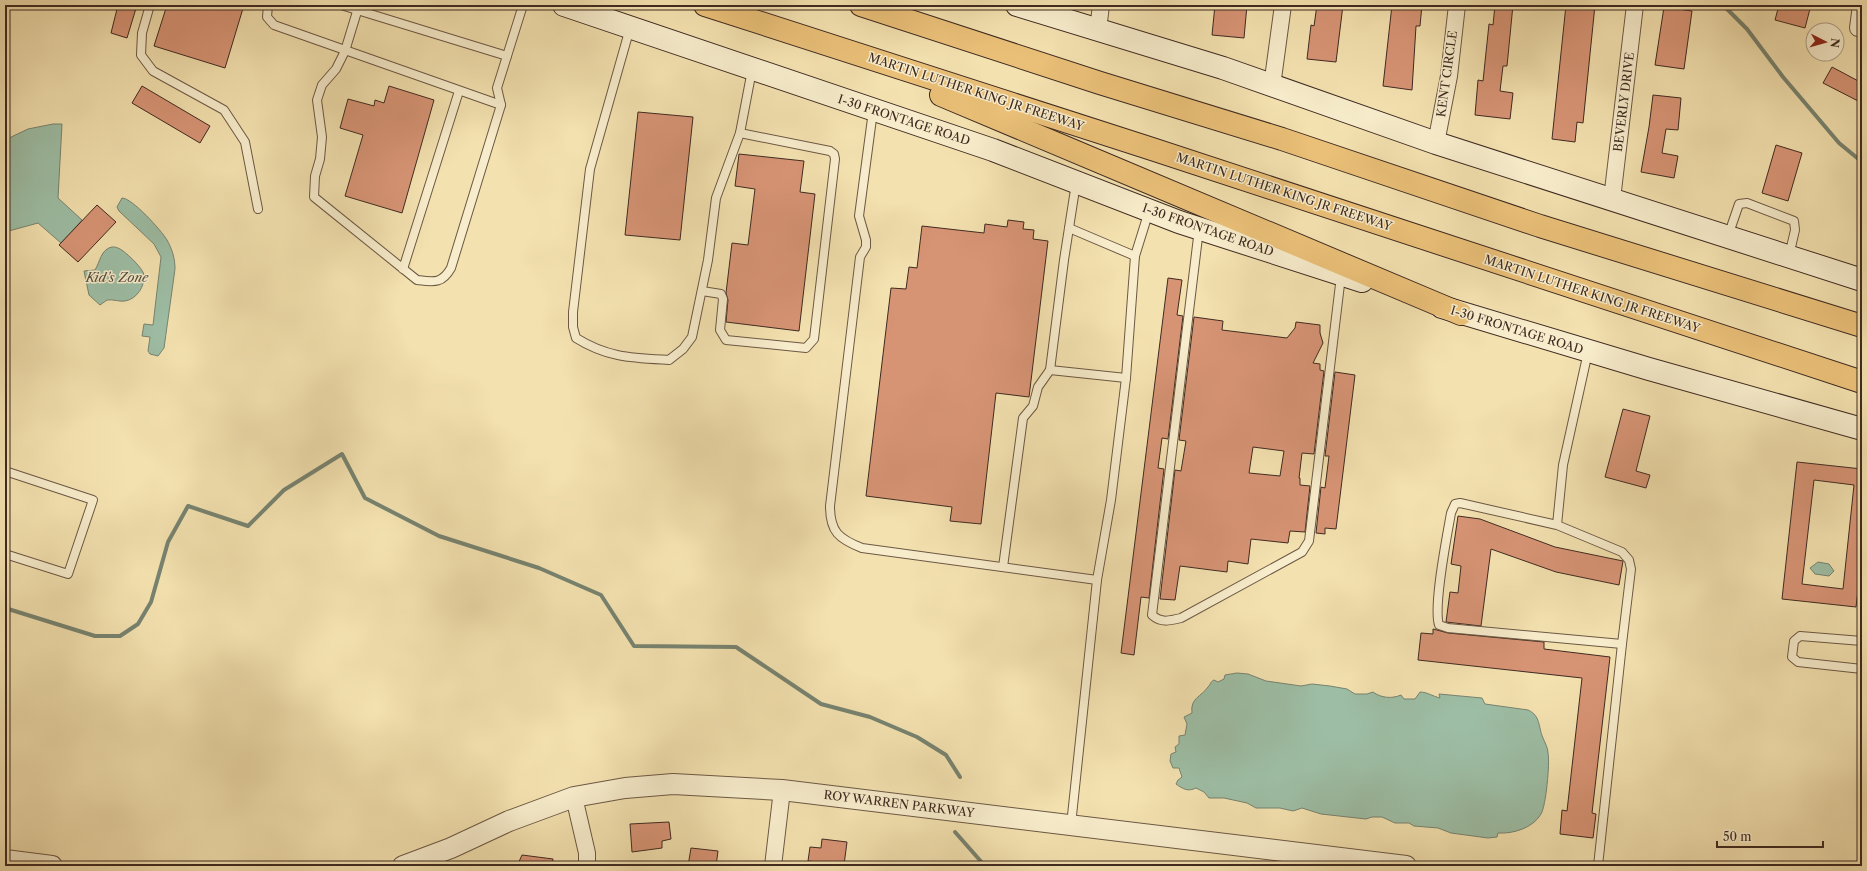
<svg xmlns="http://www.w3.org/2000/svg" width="1867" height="871" font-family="'Libre Caslon Text',serif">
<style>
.water{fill:#9dbea5;stroke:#778370}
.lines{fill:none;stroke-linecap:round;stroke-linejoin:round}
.stream{stroke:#778370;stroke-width:4}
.building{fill:#d79475;stroke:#3f2a21;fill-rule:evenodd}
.service-casing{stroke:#6c5844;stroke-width:10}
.minor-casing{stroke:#6c5844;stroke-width:18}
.tertiary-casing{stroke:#6c5844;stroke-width:22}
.secondary-casing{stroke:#3f2a21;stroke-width:24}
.motorway-casing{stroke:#3f2a21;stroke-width:24}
.service{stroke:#f7eccb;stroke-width:8}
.minor{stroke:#f7eccb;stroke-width:16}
.tertiary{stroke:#f7eccb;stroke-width:20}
.secondary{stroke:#f7eccb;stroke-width:22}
.motorway{stroke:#eac078;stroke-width:22}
.labels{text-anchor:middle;stroke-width:3;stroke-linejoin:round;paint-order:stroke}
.street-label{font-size:12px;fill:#3f2a21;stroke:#f7eccb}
.water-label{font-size:13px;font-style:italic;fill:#564f42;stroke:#f7eccb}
</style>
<rect width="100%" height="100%" fill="#f3e1af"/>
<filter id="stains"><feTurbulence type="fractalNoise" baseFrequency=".005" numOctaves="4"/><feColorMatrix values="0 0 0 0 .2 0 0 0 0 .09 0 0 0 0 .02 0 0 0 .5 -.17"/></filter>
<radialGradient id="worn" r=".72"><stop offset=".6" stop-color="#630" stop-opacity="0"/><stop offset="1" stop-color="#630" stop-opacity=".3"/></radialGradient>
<g class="water">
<polygon points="53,124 62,124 58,198 82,220 61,243 38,223 5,232 5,140 28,129"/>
<path d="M122,198C132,198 161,230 167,240C172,249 175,258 175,269L164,348L158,356L150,354L148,351L150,337L142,336L144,324L153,325L161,257L154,244L119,211L117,207Z"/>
<path d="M112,247C114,247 116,247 118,248C124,250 143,268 144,275C145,286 137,299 125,301C120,302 113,299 107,300L100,305L89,295L84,271L95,270C100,262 101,249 112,247Z"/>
<polygon points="1818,562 1829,564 1834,571 1829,576 1815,574 1810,568"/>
<path d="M1237,673L1248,674L1266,681L1301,686L1312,684L1330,686L1347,689L1355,694H1367L1373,692C1381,698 1392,699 1401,695L1404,699H1415L1420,692C1427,692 1432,696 1440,698L1439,694L1482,698L1485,704L1528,710C1541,716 1538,727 1543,738C1545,743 1548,748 1548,753C1550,763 1546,806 1541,814C1533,828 1513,834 1498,833L1497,837L1488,838L1451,833L1438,828L1414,826L1409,823H1395L1382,817H1372L1366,819L1321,814L1302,808L1293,811L1280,808H1256L1247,803L1224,798H1209L1204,792L1196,788C1188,792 1183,789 1176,784L1178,780L1182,777L1179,768H1173L1170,761L1171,754L1176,752L1175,747L1179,744V736L1185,735L1187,724L1184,717L1192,713C1190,698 1201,697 1208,687C1211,684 1210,682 1214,680L1218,682L1224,679L1225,675Z"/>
</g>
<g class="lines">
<g class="stream">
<polyline points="1723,5 1747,29 1783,77 1839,143 1862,162"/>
<polyline points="5,608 95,636 120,636 138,624 151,602 168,542 188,506 248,526 284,490 342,454 365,498 439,536 539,568 601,595 634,646 736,647 821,704 870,717 917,737 946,755 960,777"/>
<polyline points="955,832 985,866"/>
</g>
</g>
<g class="building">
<polygon points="118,5 137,5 127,38 111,33"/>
<polygon points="167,5 244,5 225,68 154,46"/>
<polygon points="1215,5 1247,5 1244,38 1212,35"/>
<polygon points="1317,5 1343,5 1336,62 1307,59 1311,25 1314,26"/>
<polygon points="1392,5 1422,5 1420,26 1416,26 1412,90 1383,86"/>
<polygon points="1495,5 1513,5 1507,66 1503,66 1500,91 1513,93 1510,119 1475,115 1478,80 1483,81 1489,24 1493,25"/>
<polygon points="1566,5 1595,5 1583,123 1577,122 1575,142 1552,139"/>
<polygon points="1779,5 1811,5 1805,28 1775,20"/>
<polygon points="1664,7 1692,11 1684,69 1655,65"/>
<polygon points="1832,67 1862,83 1862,103 1823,83"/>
<polygon points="142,86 210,126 200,143 132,103"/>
<polygon points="389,86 434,100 402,213 345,196 363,135 340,128 348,99 374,106 375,100 384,103"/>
<polygon points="1653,95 1681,98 1678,130 1666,129 1662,153 1678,156 1674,178 1641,172 1649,127"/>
<polygon points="638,112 693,117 680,240 625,235"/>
<polygon points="1776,145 1802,153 1788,201 1762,193"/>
<polygon points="739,154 804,161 800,192 815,194 799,331 726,322 728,300 726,293 732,243 748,245 755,189 735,186"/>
<polygon points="97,205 116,222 78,262 59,245"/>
<polygon points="1008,220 1024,222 1023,229 1034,230 1033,239 1048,241 1029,397 996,393 981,524 950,521 952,507 866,496 891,288 906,289 909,267 917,268 922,226 984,233 985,224 1007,227"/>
<polygon points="1168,278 1182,280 1177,315 1183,316 1168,439 1162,438 1158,468 1164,469 1149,598 1141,597 1134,655 1121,653"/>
<path d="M1194,317L1223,321L1222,330L1287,338L1295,328L1296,322L1320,325V333L1323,343L1313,363L1320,364V370L1324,371L1314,454L1302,453L1299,478H1300V485L1310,486L1305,532L1290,531L1288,543L1251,539L1248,564L1228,561L1227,572L1180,566L1175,600L1160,599L1175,470L1181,471L1186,441L1179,440ZM1253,447L1284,451L1280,476L1249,473Z"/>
<polygon points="1335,372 1355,375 1336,529 1325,528 1325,534 1316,533 1321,487 1325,488 1329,456 1325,456"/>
<polygon points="1623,409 1650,416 1636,471 1650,475 1646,488 1605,477"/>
<path d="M1797,462L1862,469V556L1856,607L1782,599ZM1814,480L1854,485L1843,589L1802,584Z"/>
<polygon points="1458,516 1480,519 1555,547 1623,561 1619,585 1556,572 1491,549 1481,626 1446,622 1450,592 1458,593 1461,566 1451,564"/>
<polygon points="1433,629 1448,633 1544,642 1544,649 1610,657 1592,813 1596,814 1593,838 1560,834 1562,810 1567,811 1582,678 1418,660 1421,633 1433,634"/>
<polygon points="669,822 671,839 662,841 662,848 632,852 630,824"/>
<polygon points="822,839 847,842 844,865 808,861 810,847 821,848"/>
<polygon points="691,848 718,851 716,866 688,866"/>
<polygon points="522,855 553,859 552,866 517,866"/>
</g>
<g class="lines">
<g class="service-casing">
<g id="service">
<polyline points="150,5 142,33 141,55 153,71 224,110 245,142 258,209"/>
<polyline points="268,5 267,17 274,25 501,105"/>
<polyline points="341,5 507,56"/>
<path d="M359,5L345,51L336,69L322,85L317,100L322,137L320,159L315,176L314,197L417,280C434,282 442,284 451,268L501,105L497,88L523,5"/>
<path d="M630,28L590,169L573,312V327L576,338C608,358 633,358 669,360L683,349L692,337L708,260L716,198L740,133L752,70"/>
<path d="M873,111L859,216L866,240V247L860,257L830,506C830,532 839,539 862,548L1097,580L1071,825"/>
<polyline points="1069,228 1135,256"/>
<path d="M1199,229L1152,615C1161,623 1169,621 1181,618L1302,552L1309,541L1341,276"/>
<polyline points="1728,236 1739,204 1747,203 1794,221 1795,230 1789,256"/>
<polyline points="403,269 459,91"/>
<polyline points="702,291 721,294 723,299 720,330 726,340 806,348 814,339 835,159 834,154 830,151 740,133"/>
<polyline points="1050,370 1126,378"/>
<polyline points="5,471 93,500 68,574 5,554"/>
<path d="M1557,525L1622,552L1629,560L1631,569L1622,644L1448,628L1439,625C1433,606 1447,536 1451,513L1455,504L1460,503L1557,525L1563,465L1588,352"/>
<polyline points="1003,567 1023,418 1033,406 1038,387 1050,370 1064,260 1076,183"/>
<polyline points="1097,580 1111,500 1126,378 1135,256 1149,211"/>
<polyline points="1862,641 1800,636 1794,641 1792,657 1798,662 1862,669"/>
<polyline points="1598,866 1622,644"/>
</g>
</g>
<g class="minor-casing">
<g id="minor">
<polyline points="1858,28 1861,5"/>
<polyline points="1098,30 1101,5"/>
<polyline points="1272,86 1283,5"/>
<polyline points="1436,143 1449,76 1457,5"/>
<polyline points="1612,199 1635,5"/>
<polyline points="574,797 587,853 587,866"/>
<polyline points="773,866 782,790"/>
</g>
</g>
<g class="tertiary-casing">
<g id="tertiary">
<polyline points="5,860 52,866"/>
<polyline points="403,866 451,848 509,821 574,797 625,788 673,784 782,790 1406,866"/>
</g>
</g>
<g class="secondary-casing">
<g id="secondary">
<polyline points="564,5 993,150 1179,222 1362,281"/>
<polyline points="1017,5 1223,68 1436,143 1862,280"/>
<polyline points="1442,307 1649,369 1862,429"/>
</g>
</g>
<g class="motorway-casing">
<g id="motorway">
<polyline points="705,5 1152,149 1862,382"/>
<polyline points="861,5 1100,83 1282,139 1540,226 1862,326"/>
<polyline points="941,95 1461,314"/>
</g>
</g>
<use href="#service" class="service"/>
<use href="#minor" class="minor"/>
<use href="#tertiary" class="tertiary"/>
<use href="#secondary" class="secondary"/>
<use href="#motorway" class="motorway"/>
</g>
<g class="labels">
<g class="street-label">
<text transform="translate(1447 74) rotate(-82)" y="4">KENT CIRCLE</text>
<text transform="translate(976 92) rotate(18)" y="4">MARTIN LUTHER KING JR FREEWAY</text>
<text transform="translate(1624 102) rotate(-83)" y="4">BEVERLY DRIVE</text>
<text transform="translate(904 120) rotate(18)" y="4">I-30 FRONTAGE ROAD</text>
<text transform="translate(1284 192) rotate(18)" y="4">MARTIN LUTHER KING JR FREEWAY</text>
<text transform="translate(1208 230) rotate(19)" y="4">I-30 FRONTAGE ROAD</text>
<text transform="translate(1592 294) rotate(18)" y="4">MARTIN LUTHER KING JR FREEWAY</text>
<text transform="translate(1517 330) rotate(17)" y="4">I-30 FRONTAGE ROAD</text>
<text transform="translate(899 804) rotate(7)" y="4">ROY WARREN PARKWAY</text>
</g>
<g class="water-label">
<text x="117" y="282">Kid's Zone</text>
</g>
</g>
<rect width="1867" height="871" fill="none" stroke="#f3e1af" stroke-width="20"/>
<rect x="6" y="6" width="1855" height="859" fill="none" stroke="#3f2a21" stroke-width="2"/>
<rect x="10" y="10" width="1847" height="851" fill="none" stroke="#3f2a21"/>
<g transform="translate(1825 42) rotate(96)"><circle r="19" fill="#f7eccb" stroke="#ad9e87"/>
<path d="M0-3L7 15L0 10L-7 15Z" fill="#8f2418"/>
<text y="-6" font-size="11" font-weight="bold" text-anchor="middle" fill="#3f2a21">N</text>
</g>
<path d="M1717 841v6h106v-6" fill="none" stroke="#3f2a21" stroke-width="2"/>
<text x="1723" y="841" font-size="12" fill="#3f2a21" stroke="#f7eccb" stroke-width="3" paint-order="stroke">50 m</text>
<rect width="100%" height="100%" filter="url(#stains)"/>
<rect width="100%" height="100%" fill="url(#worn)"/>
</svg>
